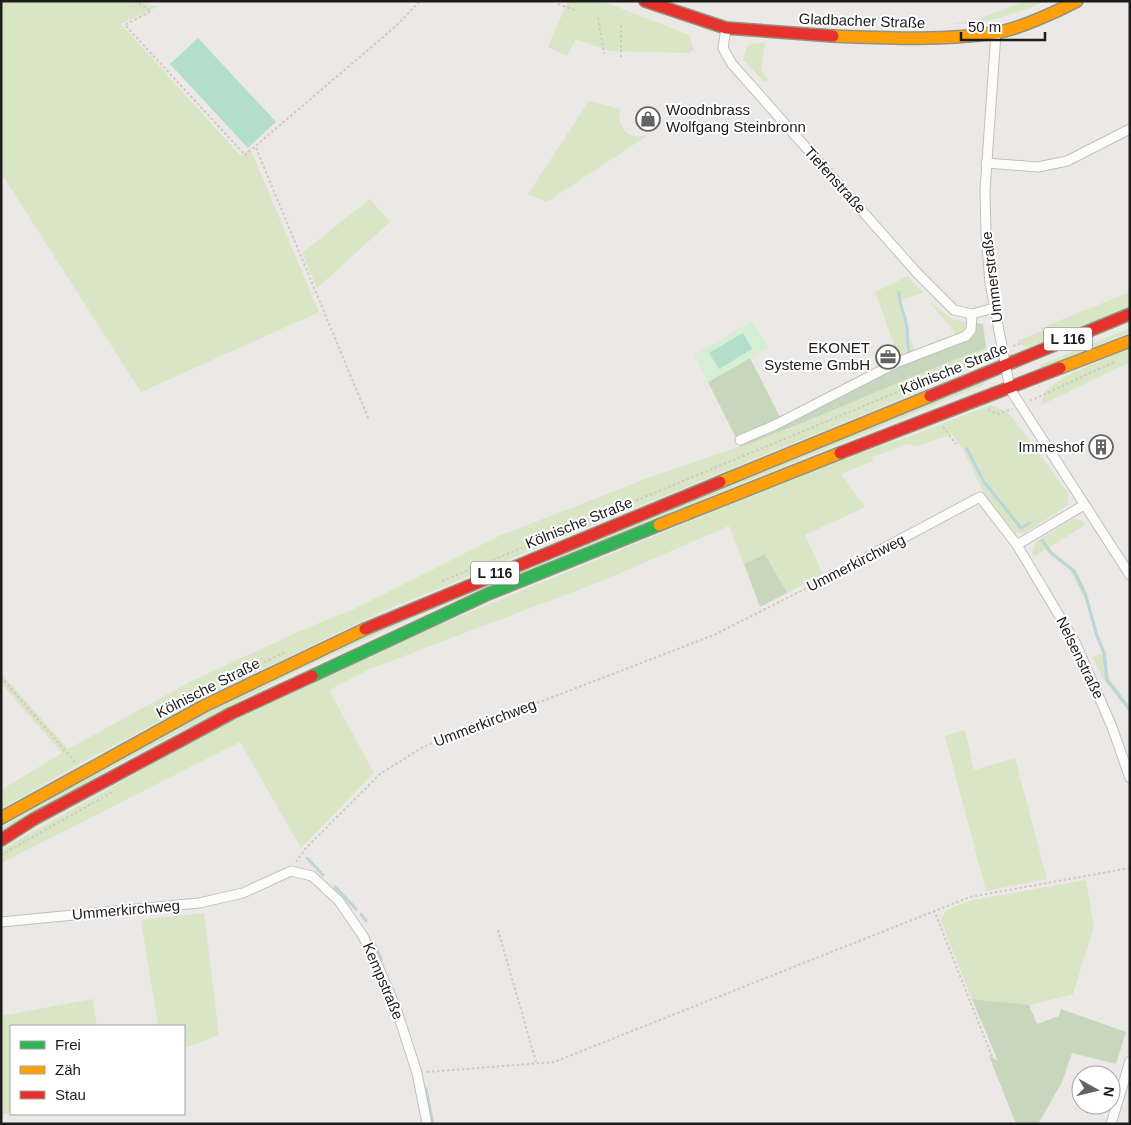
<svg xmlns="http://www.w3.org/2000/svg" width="1131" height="1125" font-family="Helvetica,sans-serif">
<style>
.grass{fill:#d8e6c6}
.forest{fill:#c7d7bc}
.park{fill:#d4efd3}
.pitch{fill:#b3decb}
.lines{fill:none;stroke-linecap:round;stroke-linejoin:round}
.stream{stroke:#bbd5db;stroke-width:3}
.street-casing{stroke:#c2c0bf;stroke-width:11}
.fast-casing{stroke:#91927f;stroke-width:14}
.slow-casing{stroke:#91927f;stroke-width:14}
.jam-casing{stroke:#91927f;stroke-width:14}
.path{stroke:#d4c7c6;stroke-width:2;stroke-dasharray:2.5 2.5;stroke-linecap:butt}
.street{stroke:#fcfcfb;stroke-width:9}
.fast{stroke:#30b455;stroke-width:11}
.slow{stroke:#ff9f0a;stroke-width:11}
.jam{stroke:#e5322d;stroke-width:11}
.labels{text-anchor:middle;stroke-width:4;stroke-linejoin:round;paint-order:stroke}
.shield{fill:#fff;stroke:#606060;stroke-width:1}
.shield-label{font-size:14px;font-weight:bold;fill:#1c1c1c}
.street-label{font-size:15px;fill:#1c1c1c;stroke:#fff}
.poi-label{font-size:15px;fill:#1c1c1c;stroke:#fff;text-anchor:end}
</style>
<rect width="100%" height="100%" fill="#ebe8e5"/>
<g class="grass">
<polygon points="1,1 137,1 157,6 170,1 121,24 241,156 250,148 319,312 141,392 1,173"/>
<polygon points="568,1 602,1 689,35 694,50 688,53 610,51 576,39 567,56 565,55 548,47"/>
<path d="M1025,1H1046C1016,14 986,24 953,24L976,20Z"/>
<polygon points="756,43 765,43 761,70 769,80 764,82 743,59 747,46"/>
<path d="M589,101L620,109C617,128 628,141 648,135L547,202L528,194Z"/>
<polygon points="370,199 390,222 317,288 302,253"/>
<polygon points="908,276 923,293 901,300 908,334 915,351 899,358 875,292"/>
<polygon points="1130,292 1130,308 1041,343 1026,347 1016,341 1042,331 1041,328"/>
<polygon points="929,301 950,318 967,323 966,330 957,335"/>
<polygon points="1130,328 1130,332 1040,369 1040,365"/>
<polygon points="1130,347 1130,362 1041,405 1045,391 1066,376"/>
<polygon points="986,348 984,360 944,376 920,391 383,611 207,696 77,765 1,809 1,790 62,753 1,683 1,673 68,749 192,681 302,630 354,609 499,536 648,478 786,430 942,364"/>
<polygon points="984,381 985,384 410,619 301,669 123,761 1,833 1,828 118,759 209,710 411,614"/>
<polygon points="991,405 1007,412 1012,417 1068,493 1068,505 1024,534 1015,532 985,496 963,449 952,434 917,446 909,444 872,457 873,461 841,474 865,507 805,535 823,574 787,593 765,554 744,564 729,526 599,582 370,669 329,690 374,773 301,848 240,742 1,863 1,850 184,746 270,702 427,630 836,461 911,436"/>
<polygon points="1073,519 1083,521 1085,525 1050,547 1053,552 1076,570 1085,589 1098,636 1106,652 1109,678 1130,707 1130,713 1104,679 1092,657 1103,653 1084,597 1070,570 1045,550 1034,557 1032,553 1036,542"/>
<polygon points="965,730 974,770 1015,758 1047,879 986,891 945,736"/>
<polygon points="1086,880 1094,927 1073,994 1029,1005 972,999 941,921 946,910 972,900"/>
<polygon points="336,885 358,909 355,910 333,887"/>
<polygon points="204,913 219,1035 184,1048 184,1026 158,1026 141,920"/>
<polygon points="93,999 97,1026 11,1026 11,1112 1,1115 1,1016"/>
<polygon points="427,1088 434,1124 431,1124 424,1089"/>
</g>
<g class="forest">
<path d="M976,323L983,324L986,348C903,378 823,417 740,447L739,444C794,423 846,392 899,365C923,353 950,349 974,335Z"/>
<polygon points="750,358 781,419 736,438 708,382"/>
<polygon points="765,554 787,593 760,607 744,564"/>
<polygon points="972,999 1029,1005 1037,1024 1059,1016 1061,1009 1126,1032 1116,1064 1072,1053 1062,1082 1038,1124 1016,1124 989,1056 998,1061"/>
</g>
<polygon class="park" points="752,321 768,348 708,382 694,355"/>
<g class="pitch">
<polygon points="198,38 276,122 248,148 170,64"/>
<polygon points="743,333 752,349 719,369 709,353"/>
</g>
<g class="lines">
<g class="stream">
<path d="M899,292C899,304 905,315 907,327C908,335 906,342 909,351"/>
<polyline points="967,449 984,482 1021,528 1030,523"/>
<polyline points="1042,540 1051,553 1074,571 1086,596 1097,636 1104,653 1107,680 1130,710"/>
<polyline points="307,858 323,875"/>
<polyline points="335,887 356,909"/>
<polyline points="361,914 366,921"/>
<polyline points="374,943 381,959"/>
<polyline points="426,1089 433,1124"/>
</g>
<g class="street-casing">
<g id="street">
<polyline points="726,28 723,48 732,64 918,274 954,310 972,314 994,308"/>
<polyline points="996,33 985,190 986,234 990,283 1010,389 1130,575"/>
<polyline points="986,163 1038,167 1067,161 1130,129"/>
<polyline points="740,440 775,425 898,362 966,336 971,330 972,314"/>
<polyline points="1084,505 1017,545 1075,642 1112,727 1130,778"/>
<polyline points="869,556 980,497 1017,545"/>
<polyline points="1,922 199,903 243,893 291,871 312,876 339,901 363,936 377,964 396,1008 417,1073 427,1124"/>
<polyline points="1111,1124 1130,1061"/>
</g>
</g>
<g class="fast-casing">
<polyline id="fast" points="312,676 488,594 659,525"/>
</g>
<g class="slow-casing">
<g id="slow">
<path d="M833,36C886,38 941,41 994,33C1017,30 1056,12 1077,1"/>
<polyline points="1060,368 1130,341"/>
<polyline points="720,482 930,396"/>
<polyline points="659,525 840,453"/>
<polyline points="1,818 204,706 365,629"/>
</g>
</g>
<g class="jam-casing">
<g id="jam">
<polyline points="645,1 726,28 833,36"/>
<polyline points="930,396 1130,314"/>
<polyline points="840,453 1060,368"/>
<polyline points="365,629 720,482"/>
<polyline points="1,840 34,819 232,713 312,676"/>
</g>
</g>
<g class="path">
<polyline points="135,1 151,11 125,25 245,155 396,26 420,1"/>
<polyline points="558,4 577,11"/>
<polyline points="598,18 604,54"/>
<polyline points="621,25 621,57"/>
<polyline points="256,148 369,420"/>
<polyline points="1013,346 1023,343"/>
<polyline points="1030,401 1114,362"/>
<polyline points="988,410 998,414 1012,409"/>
<polyline points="943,427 956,444"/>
<polyline points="442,581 994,352"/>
<polyline points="1,677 75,762"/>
<polyline points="219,684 285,652"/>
<polyline points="1,855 114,791"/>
<polyline points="296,862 305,849 380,774 423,747 714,635 860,561"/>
<polyline points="934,910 993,1059"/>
<polyline points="498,930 536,1062"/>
<polyline points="427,1072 554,1062 970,897 1130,868"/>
</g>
<use href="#street" class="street"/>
<use href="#fast" class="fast"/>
<use href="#slow" class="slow"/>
<use href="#jam" class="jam"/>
</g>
<defs>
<g id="shop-ring" transform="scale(1.25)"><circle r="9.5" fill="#fff" stroke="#646362" stroke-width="1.5"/><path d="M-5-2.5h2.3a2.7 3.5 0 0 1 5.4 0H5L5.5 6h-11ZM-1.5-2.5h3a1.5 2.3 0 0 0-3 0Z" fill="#646362"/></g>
<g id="office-ring" transform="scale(1.25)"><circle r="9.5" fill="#fff" stroke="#646362" stroke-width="1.5"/><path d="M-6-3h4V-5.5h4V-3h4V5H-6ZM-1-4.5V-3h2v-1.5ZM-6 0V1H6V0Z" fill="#646362"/></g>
<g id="building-ring" transform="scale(1.25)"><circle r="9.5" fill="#fff" stroke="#646362" stroke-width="1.5"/><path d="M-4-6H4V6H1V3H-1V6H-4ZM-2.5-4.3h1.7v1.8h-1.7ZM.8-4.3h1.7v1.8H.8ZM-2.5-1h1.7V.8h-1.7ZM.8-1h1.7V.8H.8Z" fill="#646362"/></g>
</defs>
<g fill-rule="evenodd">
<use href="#shop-ring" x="648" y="119"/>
<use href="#office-ring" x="888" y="357"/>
<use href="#building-ring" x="1101" y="447"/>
</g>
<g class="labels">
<g class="shield">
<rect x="1044" y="327.5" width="48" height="23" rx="4"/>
<rect x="471" y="561.5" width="48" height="23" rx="4"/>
</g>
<g class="shield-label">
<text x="1068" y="344">L 116</text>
<text x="495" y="578">L 116</text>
</g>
<g class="street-label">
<text transform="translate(862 21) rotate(2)" y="5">Gladbacher Straße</text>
<text transform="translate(835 180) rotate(48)" y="5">Tiefenstraße</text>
<text transform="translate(992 277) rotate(-97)" y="5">Ummerstraße</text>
<text transform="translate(954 369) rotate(-22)" y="5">Kölnische Straße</text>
<text transform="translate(579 523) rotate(-22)" y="5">Kölnische Straße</text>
<text transform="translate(856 563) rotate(-27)" y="5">Ummerkirchweg</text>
<text transform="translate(1080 658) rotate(64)" y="5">Nelsenstraße</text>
<text transform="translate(208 688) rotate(-27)" y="5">Kölnische Straße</text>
<text transform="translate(485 723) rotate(-21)" y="5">Ummerkirchweg</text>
<text transform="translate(126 910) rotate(-5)" y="5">Ummerkirchweg</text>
<text transform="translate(383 981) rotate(67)" y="5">Kempstraße</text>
</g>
<g class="poi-label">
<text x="666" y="115" text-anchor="start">Woodnbrass<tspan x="666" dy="17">Wolfgang Steinbronn</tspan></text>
<text x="870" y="353">EKONET<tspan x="870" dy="17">Systeme GmbH</tspan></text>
<text x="1084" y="452">Immeshof</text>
</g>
</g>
<rect width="1131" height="1125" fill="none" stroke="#1c1c1c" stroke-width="5"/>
<rect x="10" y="1025" width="175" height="90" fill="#ffffff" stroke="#a4a4a4"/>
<rect x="20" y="1041" width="25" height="8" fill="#30b455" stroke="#a4a4a4"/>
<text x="55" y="1050" font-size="15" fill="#1c1c1c">Frei</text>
<rect x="20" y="1066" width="25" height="8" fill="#ff9f0a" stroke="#a4a4a4"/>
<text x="55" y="1075" font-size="15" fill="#1c1c1c">Zäh</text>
<rect x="20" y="1091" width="25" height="8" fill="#e5322d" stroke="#a4a4a4"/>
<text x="55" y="1100" font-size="15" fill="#1c1c1c">Stau</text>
<g transform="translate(1096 1090) rotate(98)"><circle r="24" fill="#ffffff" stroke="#a4a4a4"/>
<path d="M0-4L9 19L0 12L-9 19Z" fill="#646362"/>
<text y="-8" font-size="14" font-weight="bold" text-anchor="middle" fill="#1c1c1c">N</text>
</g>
<path d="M961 32v8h84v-8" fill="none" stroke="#1c1c1c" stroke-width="2.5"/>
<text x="968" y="32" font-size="15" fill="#1c1c1c" stroke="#ffffff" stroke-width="4" paint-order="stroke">50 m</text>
</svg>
